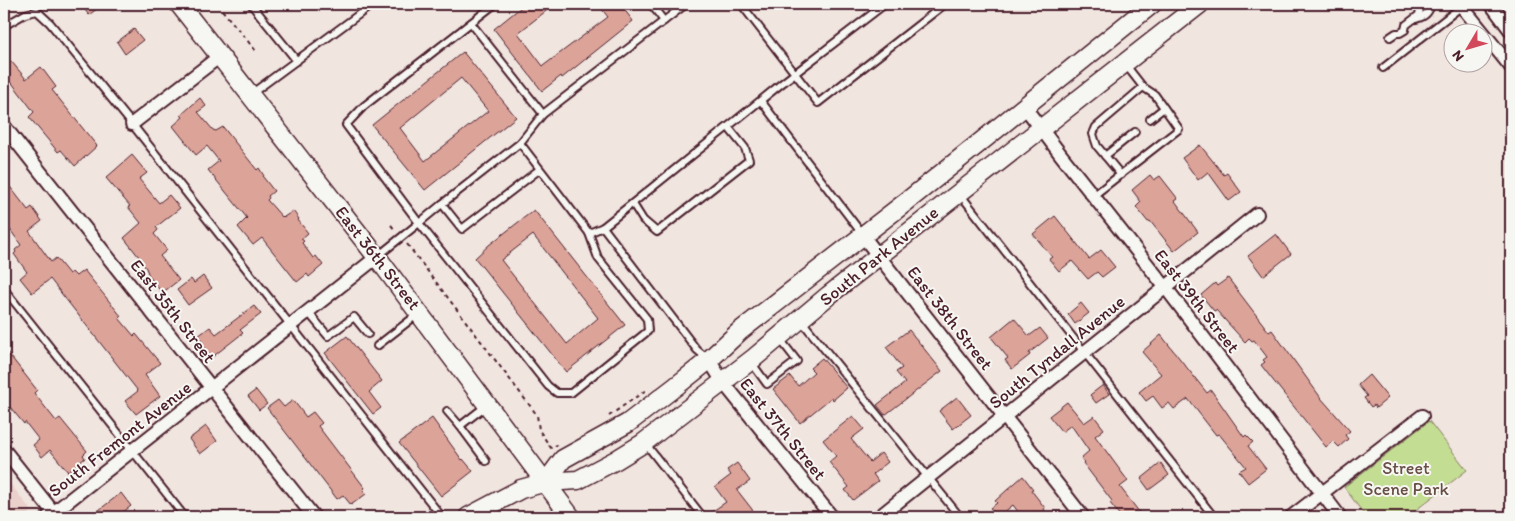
<svg xmlns="http://www.w3.org/2000/svg" width="1515" height="521" font-family="Itim,sans-serif">
<style>
.built{fill:#ebd1cb}
.green{fill:#c3dd93;stroke:#867e5f}
.building{fill:#dca399;stroke:#4a1f2b;fill-rule:evenodd}
.lines{fill:none;stroke-linecap:round;stroke-linejoin:round}
.lane-casing{stroke:#4a1f2b;stroke-width:10}
.street-casing{stroke:#4a1f2b;stroke-width:16}
.secondary-casing{stroke:#4a1f2b;stroke-width:21}
.path{stroke:#4a1f2b;stroke-width:2;stroke-dasharray:4 4;stroke-linecap:butt}
.lane{stroke:#f6f6f2;stroke-width:6}
.street{stroke:#f6f6f2;stroke-width:12}
.secondary{stroke:#f6f6f2;stroke-width:18}
.labels{text-anchor:middle;stroke-width:4;stroke-linejoin:round;paint-order:stroke}
.street-label{font-size:18px;fill:#4a1f2b;stroke:#f6f6f2}
.park-label{font-size:18px;fill:#684e45;stroke:#f6f6f2}
</style>
<rect width="100%" height="100%" fill="#f1e5e0"/>
<filter id="ink" filterUnits="userSpaceOnUse"><feTurbulence type="fractalNoise" baseFrequency=".02" numOctaves="2"/><feDisplacementMap in="SourceGraphic" scale="10" xChannelSelector="R" yChannelSelector="G"/><feConvolveMatrix kernelMatrix="1 2 1 2 8 2 1 2 1" color-interpolation-filters="sRGB"/></filter>
<g filter="url(#ink)">
<polygon class="built" points="4,476 32,511 24,517 4,517"/>
<polygon class="green" points="1429,421 1467,470 1407,517 1366,517 1344,487"/>
<g class="building">
<polygon points="80,4 103,4 89,15"/>
<polygon points="525,4 555,4 518,33 543,66 608,17 598,4 620,4 633,21 562,78 561,76 542,91 494,29"/>
<polygon points="134,29 143,40 125,54 117,42"/>
<path d="M463,52L516,117L425,190L372,125ZM461,78L488,111L425,161L400,128Z"/>
<polygon points="11,61 26,79 41,67 56,87 52,90 97,146 75,166 61,150 58,152 29,117 34,112 12,83 8,86 4,81 4,66"/>
<polygon points="200,98 206,106 198,112 213,130 216,131 223,127 257,170 259,168 264,176 263,177 274,191 268,196 269,198 267,200 282,217 283,216 284,217 293,211 299,219 298,220 308,233 301,239 304,241 302,243 313,258 316,256 323,265 309,277 307,274 297,282 262,238 253,245 238,227 247,218 208,170 219,161 207,146 196,155 173,126 183,117 181,115"/>
<polygon points="1200,145 1224,175 1227,173 1241,192 1229,201 1208,172 1198,180 1182,158"/>
<polygon points="132,155 147,173 139,179 159,203 169,195 180,208 156,227 158,230 154,234 167,250 160,256 179,280 162,293 149,276 146,268 138,258 139,257 124,238 141,223 128,207 130,206 106,178"/>
<polygon points="1150,175 1154,180 1160,176 1178,199 1175,201 1198,232 1174,251 1150,221 1148,222 1136,207 1141,202 1132,190"/>
<polygon points="4,179 28,210 32,207 42,221 29,231 51,262 56,258 69,274 72,272 76,276 84,270 121,316 119,318 134,336 136,334 160,363 145,375 160,396 136,414 125,401 138,391 50,279 32,293 20,278 27,272 14,254 16,252 15,250 21,245 4,221"/>
<path d="M534,210L625,325L566,372L475,258L489,245ZM533,235L598,318L567,344L501,260Z"/>
<polygon points="1055,216 1089,259 1101,250 1115,267 1102,277 1097,272 1088,279 1072,261 1059,271 1049,259 1052,257 1033,234"/>
<polygon points="1276,234 1291,254 1263,276 1248,256"/>
<polygon points="203,276 212,288 188,305 177,290 191,279 194,283"/>
<polygon points="1228,278 1269,332 1272,330 1321,398 1350,431 1345,435 1348,439 1339,447 1333,441 1326,447 1268,374 1261,365 1265,362 1263,360 1267,357 1254,340 1252,341 1249,338 1245,342 1216,310 1214,311 1201,295 1215,283 1217,286"/>
<polygon points="1081,303 1089,313 1075,324 1068,314"/>
<polygon points="254,306 261,314 240,330 243,333 211,358 202,345 204,344 198,336 210,327 216,334"/>
<polygon points="1014,318 1029,336 1040,328 1048,338 1029,353 1030,355 1012,369 1005,360 1008,358 991,337"/>
<polygon points="909,330 942,371 885,415 877,405 905,383 896,372 902,368 886,347"/>
<polygon points="1161,335 1207,393 1211,390 1244,437 1246,435 1253,442 1248,446 1266,469 1248,483 1239,471 1246,467 1219,434 1216,435 1188,399 1174,409 1169,403 1162,408 1153,396 1146,401 1139,392 1161,374 1142,352"/>
<polygon points="347,336 382,381 369,392 381,408 373,414 325,353"/>
<polygon points="4,348 37,390 34,393 56,421 60,418 87,451 83,455 85,458 68,472 50,450 42,457 33,445 39,440 25,422 24,424 10,407 8,409 4,404"/>
<polygon points="822,358 847,388 833,400 832,397 800,423 773,389 790,376 798,386 814,372 810,368"/>
<polygon points="1369,375 1388,398 1376,408 1374,405 1371,407 1364,398 1367,396 1358,385"/>
<polygon points="1103,385 1109,394 1096,403 1090,395"/>
<polygon points="256,390 267,404 259,410 248,396"/>
<polygon points="957,397 971,415 953,429 939,411"/>
<polygon points="278,400 284,407 293,400 306,417 313,412 322,423 318,426 365,488 363,490 366,494 351,505 343,495 337,499 267,408"/>
<polygon points="1067,402 1084,423 1094,416 1104,429 1095,436 1128,481 1120,487 1143,517 1121,517 1110,503 1112,501 1083,463 1084,462 1081,458 1089,451 1071,425 1062,432 1049,416"/>
<polygon points="853,416 864,429 851,439 870,462 881,453 888,462 873,474 878,481 853,500 845,490 849,487 829,462 836,456 823,440"/>
<polygon points="432,418 462,460 463,459 473,471 441,496 399,443"/>
<polygon points="206,426 217,441 200,454 189,439"/>
<polygon points="737,463 750,481 737,490 758,517 708,517 707,515 726,502 715,487 731,475 727,470"/>
<polygon points="1161,463 1169,475 1149,490 1141,479"/>
<polygon points="1023,476 1033,489 1031,490 1045,508 1044,510 1049,517 1022,517 1013,505 998,517 990,508 997,503 995,501 1007,490"/>
<polygon points="121,493 131,506 117,517 90,517"/>
</g>
<g class="lines">
<g class="lane-casing">
<g id="lane">
<polyline points="251,4 297,61"/>
<polyline points="651,4 664,21"/>
<polyline points="741,4 818,103 945,4"/>
<path d="M1416,19C1425,16 1429,13 1431,4"/>
<polyline points="471,23 543,114"/>
<polyline points="4,26 25,14 37,11 50,23 132,124 442,517"/>
<polyline points="1390,37 1396,33 1400,33 1405,30 1406,25 1419,15 1421,4"/>
<polyline points="1383,68 1462,6"/>
<polyline points="251,94 373,4"/>
<polyline points="761,101 863,235"/>
<polyline points="1150,119 1164,108"/>
<polyline points="520,143 543,114 686,4"/>
<polyline points="1105,156 1135,132"/>
<polyline points="1121,175 1097,146 1093,134 1096,127 1143,87"/>
<polyline points="960,194 1214,517"/>
<polyline points="1093,196 1179,129 1155,95 1143,87 1125,64"/>
<polyline points="442,204 419,223 346,125 364,106 495,4"/>
<polyline points="633,204 643,220 657,232 749,160 745,148 728,127"/>
<polyline points="589,233 603,227"/>
<polyline points="378,256 419,223 548,386 557,393 571,393 648,331 647,319 598,258 589,233 540,169 462,229 442,204 520,143 540,169"/>
<polyline points="4,289 185,517"/>
<polyline points="308,312 328,336 354,317 368,334"/>
<polyline points="801,320 960,517"/>
<polyline points="377,346 418,314"/>
<polyline points="708,359 697,350 603,227 781,84 885,4"/>
<polyline points="751,362 767,384 797,361 780,339"/>
<polyline points="447,411 460,426"/>
<polyline points="645,443 703,517"/>
<polyline points="486,461 460,426 487,405"/>
</g>
</g>
<g class="street-casing">
<g id="street">
<polyline points="1460,4 1511,67"/>
<polyline points="1491,4 1511,31"/>
<polyline points="1024,106 1061,155 1166,288 1340,517"/>
<polyline points="132,124 220,56"/>
<polyline points="4,126 314,517"/>
<polyline points="863,236 1083,517"/>
<polyline points="709,360 723,382 832,517"/>
<polyline points="4,450 57,517"/>
<polyline points="48,517 377,257"/>
<polyline points="879,517 1257,214"/>
<polyline points="1291,517 1422,416"/>
</g>
</g>
<g class="secondary-casing">
<g id="secondary">
<polyline points="179,4 377,257 571,517"/>
<polyline points="546,482 563,459 628,423 675,387 709,360 740,331 906,202 1152,4"/>
<polyline points="468,517 521,489 546,482 578,480 616,460 642,444 754,358 829,295 1200,4"/>
</g>
</g>
<g class="path">
<polyline points="217,4 256,51"/>
<polyline points="391,225 396,231"/>
<polyline points="407,244 537,415 539,430 551,448 557,445"/>
<polyline points="609,416 646,390"/>
</g>
<use href="#lane" class="lane"/>
<use href="#street" class="street"/>
<use href="#secondary" class="secondary"/>
</g>
</g>
<g class="labels">
<g class="street-label">
<text transform="translate(879 256) rotate(-39)" y="6">South Park Avenue</text>
<text transform="translate(378 258) rotate(52)" y="6">East 36th Street</text>
<text transform="translate(1197 301) rotate(52)" y="6">East 39th Street</text>
<text transform="translate(173 311) rotate(52)" y="6">East 35th Street</text>
<text transform="translate(950 318) rotate(52)" y="6">East 38th Street</text>
<text transform="translate(1057 352) rotate(-39)" y="6">South Tyndall Avenue</text>
<text transform="translate(783 429) rotate(51)" y="6">East 37th Street</text>
<text transform="translate(120 439) rotate(-38)" y="6">South Fremont Avenue</text>
</g>
<g class="park-label">
<text x="1406" y="474">Street<tspan x="1406" dy="21">Scene Park</tspan></text>
</g>
</g>
<rect width="1515" height="521" fill="none" stroke="#f6f6f2" stroke-width="20"/>
<rect x="10" y="10" width="1495" height="501" fill="none" stroke="#4a1f2b" stroke-width="2" filter="url(#ink)"/>
<g transform="translate(1468 48) rotate(232)"><circle r="24" fill="#f6f6f2" stroke="#b1a0a2"/>
<path d="M0-4L9 19L0 12L-9 19Z" fill="#d1495b"/>
<text y="-8" font-size="14" font-weight="bold" text-anchor="middle" fill="#4a1f2b">N</text>
</g>
</svg>
